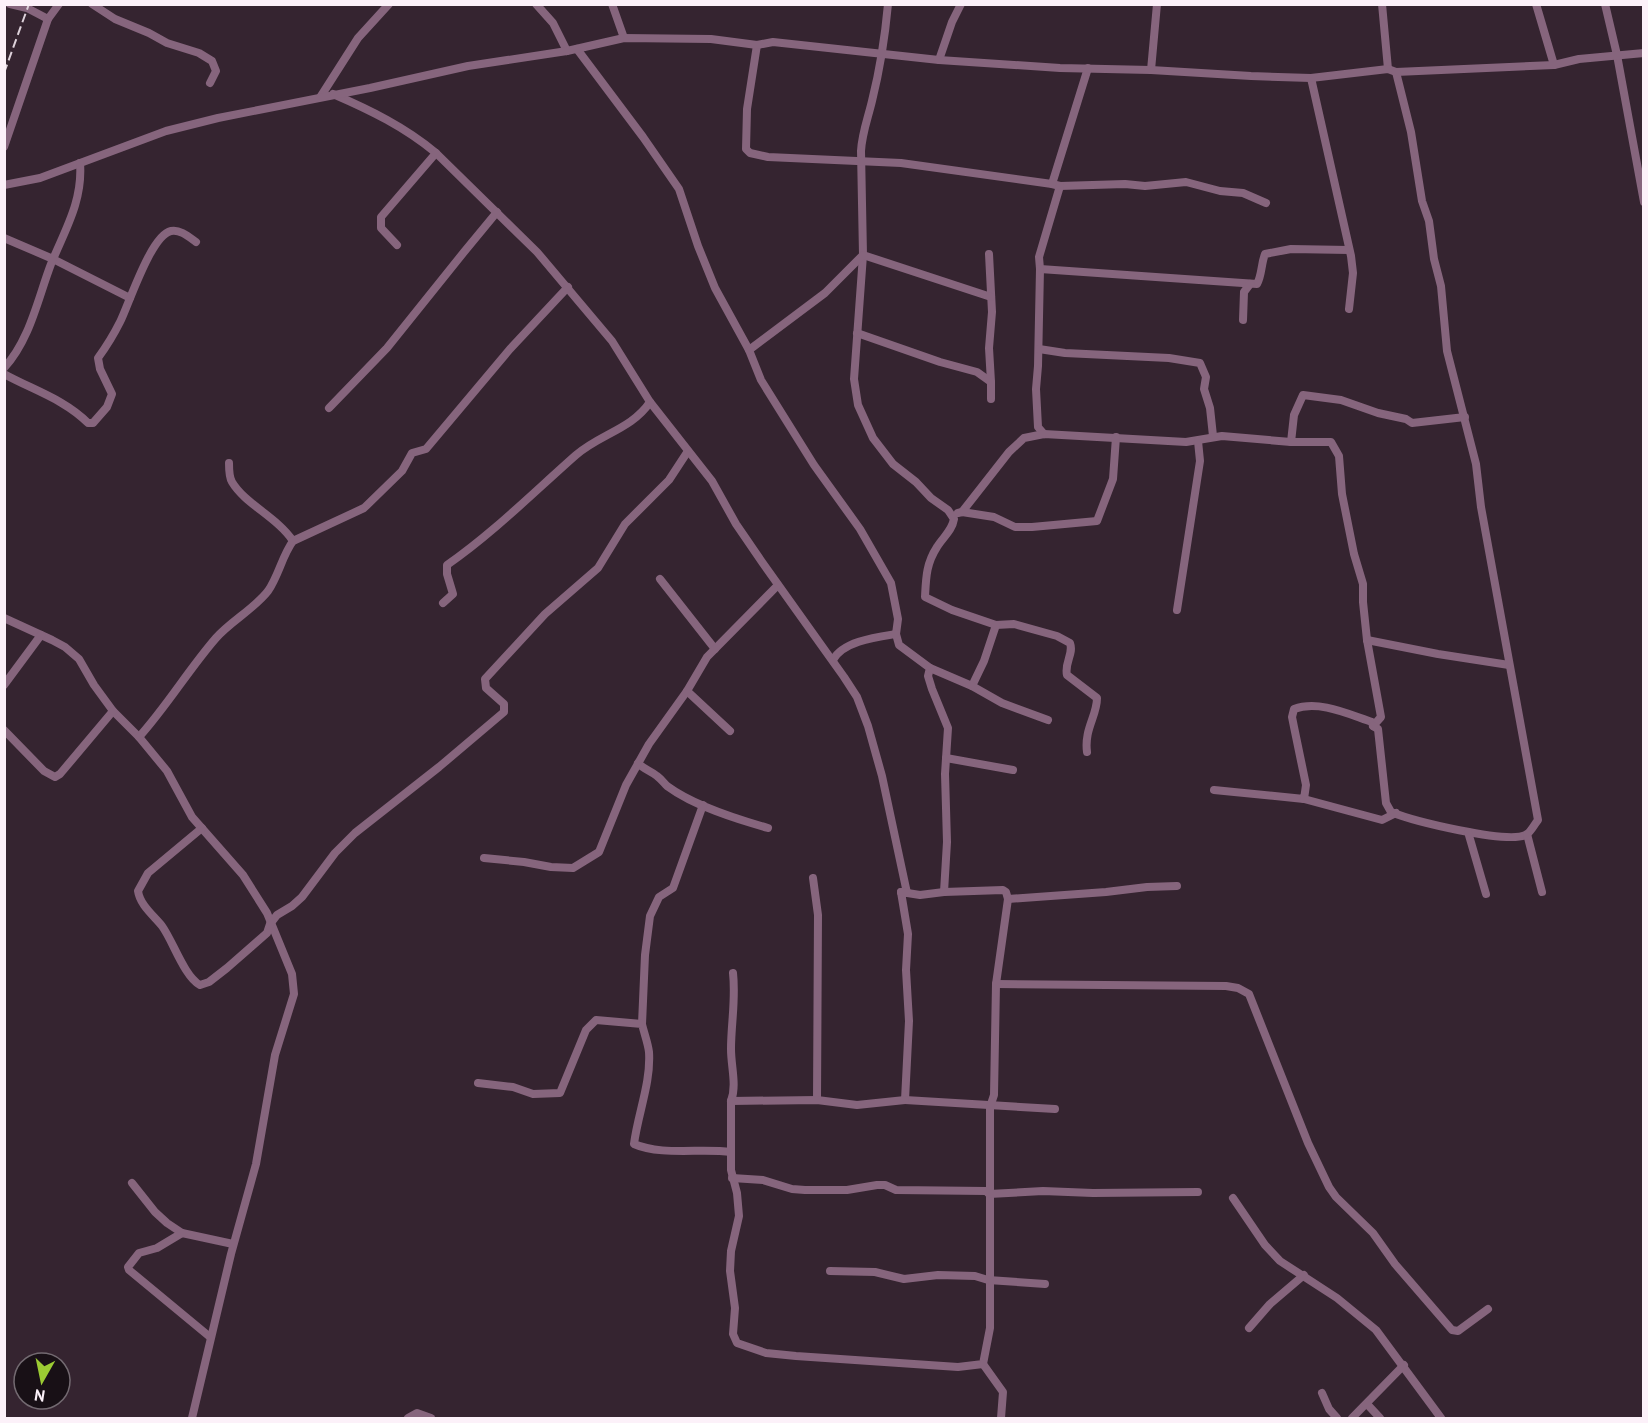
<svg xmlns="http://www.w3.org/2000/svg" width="1648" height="1423" font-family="'PT Sans',sans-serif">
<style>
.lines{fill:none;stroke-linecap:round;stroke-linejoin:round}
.street{stroke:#86657d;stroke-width:8}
.rail{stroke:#ddd1da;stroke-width:2;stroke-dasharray:9 4.5;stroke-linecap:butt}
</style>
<rect width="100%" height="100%" fill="#352430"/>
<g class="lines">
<g class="street">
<polyline points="10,4 27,8 48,19"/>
<polyline points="92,4 115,19 149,33 167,43 199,53 212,61 216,71 210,83"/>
<polyline points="536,4 553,23 567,51"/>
<polyline points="612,4 624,38"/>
<path d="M888,4C885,37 880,69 872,101C868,118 862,133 861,151L863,255L854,379L858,405L873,438L893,464L916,482L931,498L948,510L954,519C952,531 943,537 937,547C926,564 926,578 925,597L952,610L996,625L1014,624L1057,636L1070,643C1074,654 1064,663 1067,675L1097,698C1097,716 1084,729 1087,752"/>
<polyline points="1382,4 1388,69"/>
<polyline points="1536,4 1554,65"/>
<polyline points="1605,4 1617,55 1644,202"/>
<polyline points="757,45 747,109 746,149 750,153 768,157 901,163 1052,184 1060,186 1125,184 1145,186 1186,182 1220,191 1243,193 1266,203"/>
<polyline points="577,49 643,137 679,189 698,246 715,288 749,350 761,380 814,465 860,529 891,583 898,619 896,634 899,645 930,668 928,676 932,689 948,728 945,774 947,842 944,892"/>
<polyline points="939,60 952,22 961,4"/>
<polyline points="1151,70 1157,4"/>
<polyline points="1311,78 1351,256 1353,273 1349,309"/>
<path d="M333,94C370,110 405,127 436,153L537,252L612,341L650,402L712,481L736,524L762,562L844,677L857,697L868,726L882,776L907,893H904"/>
<polyline points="321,96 358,38 389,4"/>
<polyline points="4,147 48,19 59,4"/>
<polyline points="1052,184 1088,68"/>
<polyline points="4,185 40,178 166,131 218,118 370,88 468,66 567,51 624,38 711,39 757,45 773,42 939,60 1060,68 1151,70 1251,76 1311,78 1388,69 1396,72 1554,65 1579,59 1644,53"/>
<path d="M1060,186L1039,257L1040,269L1257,284C1262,275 1261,264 1265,254L1291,249L1349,250"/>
<polyline points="4,238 53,259 130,298"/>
<polyline points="397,245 381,228 381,217 436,153"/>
<polyline points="989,254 992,312 989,348 991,382"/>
<polyline points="1040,269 1038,366 1036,389 1038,427 1044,434"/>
<polyline points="1243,320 1244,292 1250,284"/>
<polyline points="857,333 940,362 977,372 991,382 991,399"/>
<polyline points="1039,349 1065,353 1169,358 1200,363 1206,377 1204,389 1210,408 1213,436"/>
<polyline points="749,350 825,293 863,255 991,297"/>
<path d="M4,368C30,340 38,298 51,264C65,230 83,201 80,163"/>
<path d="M4,374C33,390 64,399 88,423H93L107,407L112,394L100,369L98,358C106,347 114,334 120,322C129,304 151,235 171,231C180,229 189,237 196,242"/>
<polyline points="329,408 387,348 464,252 497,212"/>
<polyline points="1291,442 1294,415 1303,395 1341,400 1378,413 1406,419 1412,423 1465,417"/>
<path d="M229,463C229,469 229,477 232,482C245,504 277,517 293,541"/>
<path d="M962,512L1009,452L1024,438L1044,434L1186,442L1222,436L1291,442H1331L1339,456L1342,494L1354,554L1363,584V602L1367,640L1381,717L1373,726L1372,722C1348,714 1319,700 1294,709L1292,717L1294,727L1306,785L1304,799L1214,790"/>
<polyline points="958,513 962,512 994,517 1015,527 1032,527 1097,521 1113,479 1116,437"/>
<polyline points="660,579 715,649"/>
<path d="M443,603L453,594L447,574V565C493,533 534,492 576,455C600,434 632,429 650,402"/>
<polyline points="1177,610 1200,461 1198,441"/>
<polyline points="4,618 52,640 65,647 79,659 94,685 113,711 139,737 167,771 192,817 243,875 267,913 292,974 294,994 275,1055 256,1164 231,1254 192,1418"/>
<polyline points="1367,640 1438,654 1509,665"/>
<path d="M833,660C843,641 877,637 896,634"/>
<polyline points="930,668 972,686 984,661 996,625"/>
<polyline points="4,685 41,635"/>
<polyline points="972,686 1002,703 1048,720"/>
<polyline points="687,691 730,731"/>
<path d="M1373,726L1378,729L1386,803L1391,812C1413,821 1506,844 1526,835C1531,832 1534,825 1538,820L1481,507L1476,464L1447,351L1441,286L1434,259L1429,221L1422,201L1411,132L1396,72"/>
<polyline points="4,730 44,771 55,777 60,774 113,711"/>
<path d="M139,737C167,706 189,669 216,638C231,621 254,609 268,591C279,575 282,556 293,541L364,508L402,471L412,453L426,449L510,349L568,287"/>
<polyline points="946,758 1013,770"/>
<path d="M638,763C643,769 651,771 657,776C661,779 664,783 667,786C694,806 736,819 768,828"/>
<polyline points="1304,799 1382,820 1396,813"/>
<path d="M202,828L148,873L138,891C140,905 153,915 162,926C173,941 184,976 200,985L209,982L227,968L267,933L270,924L277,915L292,906L302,897L335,853L355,833L439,767L504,712V704L486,688L485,679L545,614L598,568L625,524L669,480L688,451"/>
<polyline points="1468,832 1486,894"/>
<polyline points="1527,834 1542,892"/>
<polyline points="484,858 524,862 551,867 573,868 599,852 626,785 649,744 687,691 707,657 778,585"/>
<polyline points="813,878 818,915 817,1100"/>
<polyline points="901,892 908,934 906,970 909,1021 905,1100 1055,1109"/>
<polyline points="1008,899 1106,892 1147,887 1177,886"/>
<path d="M733,973C736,999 731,1024 731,1049C731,1067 737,1085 731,1101L817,1100L857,1105L905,1100"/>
<polyline points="996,984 1226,986 1238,988 1249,994 1308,1143 1329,1187 1336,1197 1373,1233 1395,1264 1452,1330 1458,1331 1488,1309"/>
<polyline points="642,1024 645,955 650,916 659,897 673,888 703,805"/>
<path d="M478,1083L513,1087L533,1094L560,1093L586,1030L596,1020L642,1024C644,1033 648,1043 649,1052C651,1083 638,1113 634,1144C661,1156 701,1148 731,1152"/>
<polyline points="731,1101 731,1170 737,1193 739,1216 731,1251 730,1271 735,1308 733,1334 737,1343 766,1353 796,1356 958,1367 983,1364 990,1328 990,1107 994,1095 996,984 1008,899 1006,892 1003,890 944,892 920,895 901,892"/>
<polyline points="732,1178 763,1180 792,1189 805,1190 847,1190 877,1185 885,1185 896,1190 986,1191 989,1194 1043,1191 1093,1193 1198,1192"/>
<polyline points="132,1183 155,1212 167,1223 182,1233"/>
<polyline points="1233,1198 1265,1245 1280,1261 1337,1298 1376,1330 1441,1418"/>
<polyline points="830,1271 875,1272 904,1279 938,1275 975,1276 988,1280 1045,1284"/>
<polyline points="1249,1328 1270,1304 1304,1275"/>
<polyline points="210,1337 129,1270 128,1267 139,1253 157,1248 182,1233 233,1244"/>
<polyline points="983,1364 1003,1392 1001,1418"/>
<polyline points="1322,1393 1329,1409 1337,1418"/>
<polyline points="1367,1404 1380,1418"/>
<polyline points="408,1418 417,1413 431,1418"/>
<polyline points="1352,1418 1404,1365"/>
</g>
<polyline class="rail" points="4,73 29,4"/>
</g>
<rect width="1648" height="1423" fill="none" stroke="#fcf1f9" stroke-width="12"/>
<g transform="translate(42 1381) rotate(189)"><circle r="28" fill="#181016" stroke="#736a71" stroke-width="1.5"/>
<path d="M0-4.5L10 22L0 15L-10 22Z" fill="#9bcb33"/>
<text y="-9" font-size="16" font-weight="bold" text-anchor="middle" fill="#fcf1f9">N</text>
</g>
</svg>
